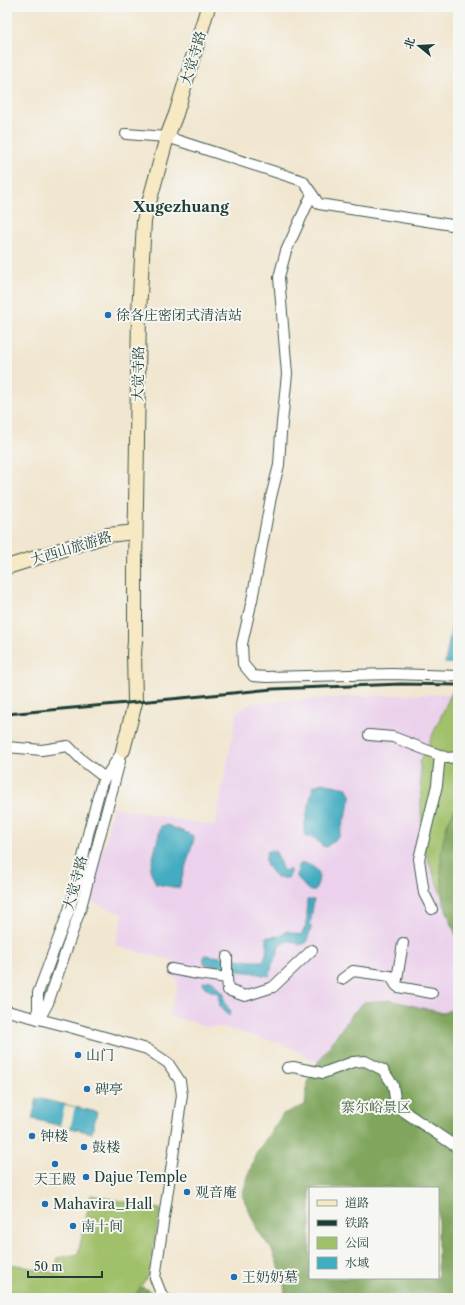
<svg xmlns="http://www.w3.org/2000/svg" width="465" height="1305" font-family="'Libre Caslon Text','Noto Serif SC',serif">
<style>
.built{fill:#ebd1ec}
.green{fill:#a0c069;stroke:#607e4e}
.forest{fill:#80a65d;stroke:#507248;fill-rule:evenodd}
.water{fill:#42acc1;stroke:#30747a}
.pier{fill:#f1e6cf}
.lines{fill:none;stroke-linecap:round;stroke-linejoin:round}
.street-casing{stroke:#3e564b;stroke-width:12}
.secondary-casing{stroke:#3e564b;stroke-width:16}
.street{stroke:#fff;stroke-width:10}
.secondary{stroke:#f6e9c3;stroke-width:14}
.rail{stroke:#1f3d34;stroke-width:3}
.poi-dot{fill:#1f6fb2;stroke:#f6f6f2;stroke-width:1.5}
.labels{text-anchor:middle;stroke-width:4;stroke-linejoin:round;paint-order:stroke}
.street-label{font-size:14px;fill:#1f3d34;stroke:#f6f6f2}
.poi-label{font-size:14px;fill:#1f3d34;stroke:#f6f6f2;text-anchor:start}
.park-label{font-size:14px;fill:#3f5e41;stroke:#f6f6f2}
.neighbourhood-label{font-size:15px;font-weight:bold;fill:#1f3d34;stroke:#f6f6f2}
</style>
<rect width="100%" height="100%" fill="#f6f6f2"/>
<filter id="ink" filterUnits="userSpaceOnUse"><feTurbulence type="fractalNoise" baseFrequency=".025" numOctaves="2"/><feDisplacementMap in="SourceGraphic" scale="8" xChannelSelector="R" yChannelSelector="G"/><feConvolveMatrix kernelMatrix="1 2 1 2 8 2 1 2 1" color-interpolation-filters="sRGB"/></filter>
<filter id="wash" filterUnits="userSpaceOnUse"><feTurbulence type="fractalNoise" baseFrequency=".012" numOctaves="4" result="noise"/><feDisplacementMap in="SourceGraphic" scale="16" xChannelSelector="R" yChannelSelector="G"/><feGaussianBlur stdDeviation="0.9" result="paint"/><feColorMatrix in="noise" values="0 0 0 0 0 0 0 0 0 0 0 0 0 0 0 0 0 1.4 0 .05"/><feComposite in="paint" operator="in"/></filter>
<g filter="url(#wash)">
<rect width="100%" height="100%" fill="#f1e6cf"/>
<polygon class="built" points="446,694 458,697 444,904 458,940 458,1007 317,1062 290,1047 224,1027 208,1027 169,1016 178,984 176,978 169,976 173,960 115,946 123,914 88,901 102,846 104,847 109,830 107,829 113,807 215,826 237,712 252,703 360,696"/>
<g class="green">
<polygon points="458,690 458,940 422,843 420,762 452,692"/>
<polygon points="91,1195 160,1209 148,1276 133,1298 7,1298 7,1263 54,1273 58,1258 78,1254"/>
</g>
<g class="forest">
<polygon points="458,803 458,940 444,904 441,873 441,851 447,824"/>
<path d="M390,1000L443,1013L458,1007V1298H285L284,1281L272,1250L258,1231L242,1195L255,1155L283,1114L305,1105L307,1082L319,1061L352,1014L364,1002ZM310,1188H438V1278H310Z"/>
<polygon points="142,1287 149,1290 156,1298 134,1298"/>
</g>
<g class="water">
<polygon points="454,613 458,614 458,664 445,663"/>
<polygon points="322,783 347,788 351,798 339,837 326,847 321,845 315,838 306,837 304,828 313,786"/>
<polygon points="167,825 192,835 194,839 179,888 156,884 150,870 161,826"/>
<path d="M271,850L276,852L283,871L289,869L291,873L288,878H276C269,868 263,865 267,852Z"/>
<path d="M304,863C322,869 321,875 315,891C307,893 302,882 297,877L298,865Z"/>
<path d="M307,900H314L310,925L312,926L306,943L299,945C291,938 285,941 278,947V954L272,964L270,976C262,976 255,972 248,972C233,971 219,968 204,963V955L246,960L250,961H263C267,952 268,947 266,937L280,936L287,931L300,935C310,925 306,914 307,900Z"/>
<path d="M212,980L220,991L224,993C224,1001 225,1005 231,1011L229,1016L220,1006L218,993C211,991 204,990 203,982Z"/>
<polygon points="37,1098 97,1112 92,1133 32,1119"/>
</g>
<polygon class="pier" points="65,1105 75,1107 70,1128 60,1126"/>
</g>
<g filter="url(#ink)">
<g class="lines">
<g class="street-casing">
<g id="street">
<polyline points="126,134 167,137 303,181 319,204 458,226"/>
<polyline points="312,194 286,251 279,277 287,374 281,433 279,465 271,497 252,600 242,644 243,664 253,676 266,677 392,674 458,676"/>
<polyline points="369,735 393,737 447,758 458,757"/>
<polyline points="7,747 42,750 68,746 83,761 105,778"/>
<polyline points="432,909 424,893 419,859 437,785 440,755"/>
<polyline points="171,969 198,974 227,978 227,957"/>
<polyline points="227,978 228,990 245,996 273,987 312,950"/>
<polyline points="342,979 353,971 390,976 396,985 403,943"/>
<polyline points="396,985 398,987 432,993"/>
<polyline points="7,1011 66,1026 147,1049 168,1063 180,1081 182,1095 155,1278 162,1296 165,1298"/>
<polyline points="38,1019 38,993 69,910 79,877 88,834 100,789 102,783 123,750"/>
<polyline points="38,1019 42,1014 48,1003 81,907 120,761"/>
<polyline points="287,1068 293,1067 323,1073 353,1062 365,1061 383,1070 393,1085 396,1106 458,1148"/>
</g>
</g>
<g class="secondary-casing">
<g id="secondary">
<polyline points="7,567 108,535 135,532"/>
<polyline points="123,750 135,703 134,653 135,641 135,567 139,313 144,221 167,137 176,114 208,7"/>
</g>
</g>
<use href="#street" class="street"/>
<use href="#secondary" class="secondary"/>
<polyline class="rail" points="7,714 171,699 273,689 401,684 458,685"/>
</g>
</g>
<g class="poi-dot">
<circle cx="108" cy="315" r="4"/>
<circle cx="78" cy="1055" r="4"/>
<circle cx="87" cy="1089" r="4"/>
<circle cx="32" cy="1136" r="4"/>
<circle cx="84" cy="1147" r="4"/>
<circle cx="55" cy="1164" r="4"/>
<circle cx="86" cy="1177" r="4"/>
<circle cx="187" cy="1192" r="4"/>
<circle cx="45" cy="1204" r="4"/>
<circle cx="73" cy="1226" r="4"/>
<circle cx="234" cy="1277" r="4"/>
</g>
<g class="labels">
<g class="street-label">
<text transform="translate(193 58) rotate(-73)" y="5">大觉寺路</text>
<text transform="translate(138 374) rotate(-89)" y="5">大觉寺路</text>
<text transform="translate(71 548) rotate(-17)" y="5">大西山旅游路</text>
<text transform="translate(75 883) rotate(-75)" y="5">大觉寺路</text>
</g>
<g class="poi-label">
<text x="116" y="320">徐各庄密闭式清洁站</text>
<text x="86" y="1060">山门</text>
<text x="95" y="1094">碑亭</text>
<text x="40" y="1141">钟楼</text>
<text x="92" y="1152">鼓楼</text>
<text x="94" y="1182">Dajue Temple</text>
<text x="55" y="1184" text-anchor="middle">天王殿</text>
<text x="195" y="1197">观音庵</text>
<text x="53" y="1209">Mahavira_Hall</text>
<text x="81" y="1231">南十间</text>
<text x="242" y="1282">王奶奶墓</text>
</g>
<g class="park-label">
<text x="376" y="1112">寨尔峪景区</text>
</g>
<g class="neighbourhood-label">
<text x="181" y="212">Xugezhuang</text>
</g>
</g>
<rect width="465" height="1305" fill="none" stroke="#f6f6f2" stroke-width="24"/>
<rect x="309" y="1187" width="130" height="92" fill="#f6f6f2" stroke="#a0aca6"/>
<rect x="317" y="1200" width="20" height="6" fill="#f6e9c3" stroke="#a0aca6"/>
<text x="345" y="1207" font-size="12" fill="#1f3d34">道路</text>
<rect x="317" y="1220" width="20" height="6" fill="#1f3d34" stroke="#a0aca6"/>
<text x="345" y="1227" font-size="12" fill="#1f3d34">铁路</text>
<rect x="317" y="1237" width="20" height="12" fill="#a0c069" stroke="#a0aca6"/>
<text x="345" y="1247" font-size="12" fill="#1f3d34">公园</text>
<rect x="317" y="1257" width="20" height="12" fill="#42acc1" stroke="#a0aca6"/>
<text x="345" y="1267" font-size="12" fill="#1f3d34">水域</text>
<g transform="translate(419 46) rotate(288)" stroke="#f6f6f2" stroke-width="3" paint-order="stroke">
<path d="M0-3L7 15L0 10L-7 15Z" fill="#1f3d34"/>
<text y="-6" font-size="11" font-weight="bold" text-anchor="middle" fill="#1f3d34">北</text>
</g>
<path d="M28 1271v6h74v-6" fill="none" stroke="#1f3d34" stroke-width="2"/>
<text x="34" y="1271" font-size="12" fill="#1f3d34" stroke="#f6f6f2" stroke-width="3" paint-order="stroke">50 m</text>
</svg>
